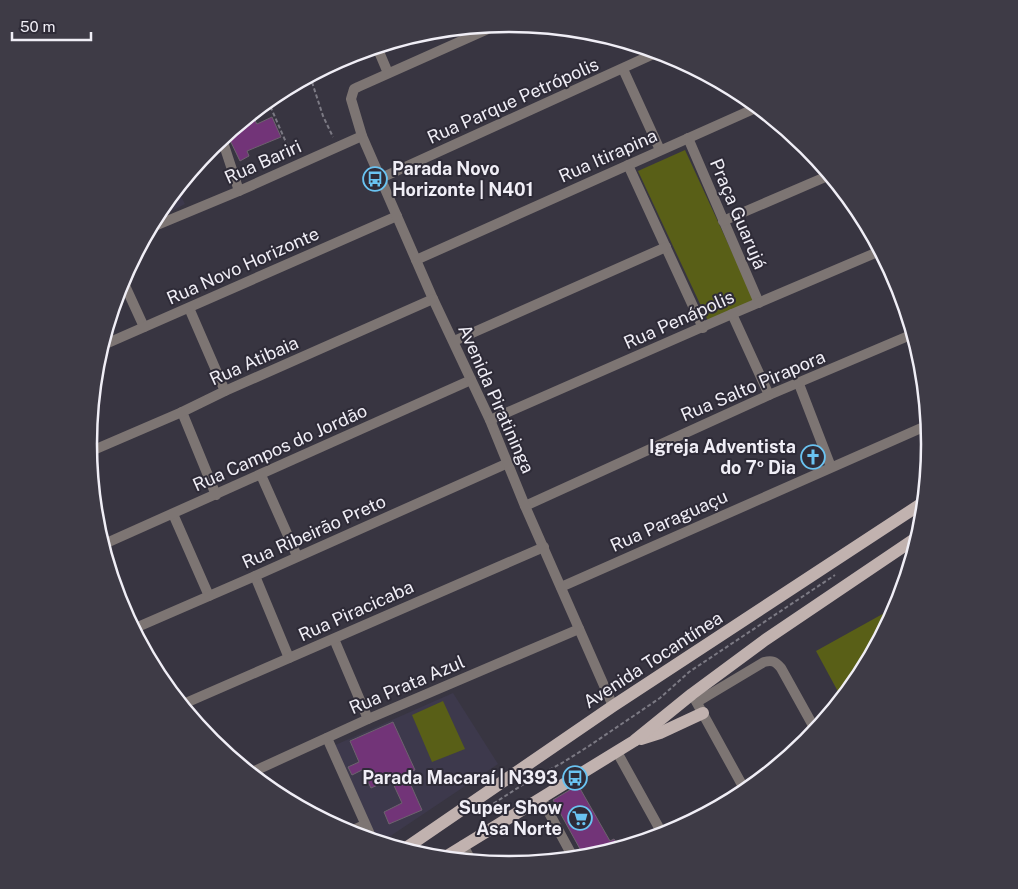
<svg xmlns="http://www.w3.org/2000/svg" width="1018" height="889" font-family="'Public Sans',sans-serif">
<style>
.built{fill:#3d394c}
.green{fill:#595f17}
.building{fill:#723478;stroke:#6d636e}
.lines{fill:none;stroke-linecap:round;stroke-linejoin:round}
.path{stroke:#7c7a84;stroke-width:2;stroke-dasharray:4 2.5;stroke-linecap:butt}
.minor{stroke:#7d7573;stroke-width:10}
.tertiary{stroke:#7d7573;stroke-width:10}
.primary{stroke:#c1b2af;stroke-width:12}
.labels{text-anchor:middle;stroke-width:4;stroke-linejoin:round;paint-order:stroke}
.street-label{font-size:18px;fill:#f0eef6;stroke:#2e2b37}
.poi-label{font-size:18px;font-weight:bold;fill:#f0eef6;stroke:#2e2b37;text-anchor:end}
.rim{fill:none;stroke:#f0eef6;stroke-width:2.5}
</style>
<rect width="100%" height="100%" fill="#383541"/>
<g class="built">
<polygon points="177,189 185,204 154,220 159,211"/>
<polygon points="453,693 498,764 380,843 377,842 333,746"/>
</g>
<g class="green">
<polygon points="685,150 754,300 708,321 638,171"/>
<polygon points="897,606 859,678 842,699 816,651"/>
<polygon points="443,701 465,749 432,762 412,715"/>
</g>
<g class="building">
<polygon points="272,117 281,137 247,151 249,156 240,161 227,134 244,120 245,123 254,119 257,124"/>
<polygon points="393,722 415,770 406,774 422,810 389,824 384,812 402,803 391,779 371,788 362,770 352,775 348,767 359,762 350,741"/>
<polygon points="578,785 610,841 614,839 620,848 585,858 553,800"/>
</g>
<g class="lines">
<g class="path">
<polyline points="310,76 323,116 333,137"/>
<polyline points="265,103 271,108 292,156"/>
<polyline points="488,807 527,782 562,763 589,746 660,698 689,672 835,575"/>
</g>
<g class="minor">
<polyline points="377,47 388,73"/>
<polyline points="623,69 660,150"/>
<polyline points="688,138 759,303"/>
<polyline points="222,139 239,191"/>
<polyline points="628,165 703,328"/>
<polyline points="381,178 658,52"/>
<polyline points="723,221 830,175"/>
<polyline points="150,228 239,191 362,136"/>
<polyline points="416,260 758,107"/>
<polyline points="122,279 144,327"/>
<polyline points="189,308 225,391"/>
<polyline points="732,314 769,395"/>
<polyline points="454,341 666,247"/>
<polyline points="101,346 397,216"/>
<polyline points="799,384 831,467"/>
<polyline points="182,412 216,495"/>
<polyline points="261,475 297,556"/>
<polyline points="525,506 769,395 913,334"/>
<polyline points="173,514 209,596"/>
<polyline points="102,545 471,380"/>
<polyline points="255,576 289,658"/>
<polyline points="561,587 928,425"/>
<polyline points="133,629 255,576 508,463"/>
<polyline points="334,639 368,719"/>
<path d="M697,702L764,662C772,660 775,661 781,668L816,731"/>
<polyline points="181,705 544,547"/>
<polyline points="327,738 373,841"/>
<polyline points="617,752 663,835"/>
<polyline points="250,773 368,719 579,629"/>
<polyline points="541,798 574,859"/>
<polyline points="347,833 364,825"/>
<polyline points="463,845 472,862"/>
</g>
<g class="tertiary">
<polyline points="497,25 358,87 354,89 351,99 362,136 433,299 490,420 525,506 613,706"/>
<polyline points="490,420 732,314 880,251"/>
<polyline points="89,452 182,412 225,391 433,299"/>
<polyline points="692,694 746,792"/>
</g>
<g class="primary">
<polyline points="641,739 660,733 703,713"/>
<polyline points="403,850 613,706 924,502"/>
<polyline points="442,859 634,741 692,694 765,640 919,536"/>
</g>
</g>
<defs>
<g id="bus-ring" transform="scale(1.25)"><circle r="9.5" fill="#2e2b37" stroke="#6ac3f1" stroke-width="1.5"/><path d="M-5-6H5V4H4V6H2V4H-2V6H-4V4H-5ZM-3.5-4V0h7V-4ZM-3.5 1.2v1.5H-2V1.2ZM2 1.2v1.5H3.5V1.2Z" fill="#6ac3f1"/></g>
<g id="church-ring" transform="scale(1.25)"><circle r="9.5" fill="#2e2b37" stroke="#6ac3f1" stroke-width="1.5"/><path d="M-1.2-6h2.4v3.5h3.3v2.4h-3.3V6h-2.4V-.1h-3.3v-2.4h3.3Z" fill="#6ac3f1"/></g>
<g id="supermarket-ring" transform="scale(1.25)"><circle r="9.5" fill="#2e2b37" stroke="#6ac3f1" stroke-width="1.5"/><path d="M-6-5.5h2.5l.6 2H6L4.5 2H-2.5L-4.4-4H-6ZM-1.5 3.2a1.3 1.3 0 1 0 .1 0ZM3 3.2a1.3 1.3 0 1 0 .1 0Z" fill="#6ac3f1"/></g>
</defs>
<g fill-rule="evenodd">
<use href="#bus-ring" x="375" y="179"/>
<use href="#church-ring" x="813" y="457"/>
<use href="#bus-ring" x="575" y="778"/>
<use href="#supermarket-ring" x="580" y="818"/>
</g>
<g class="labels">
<g class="street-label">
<text transform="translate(513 101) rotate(-24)" y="6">Rua Parque Petrópolis</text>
<text transform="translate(608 156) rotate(-24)" y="6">Rua Itirapina</text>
<text transform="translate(263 162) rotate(-24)" y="6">Rua Bariri</text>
<text transform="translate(738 214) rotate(67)" y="6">Praça Guarujá</text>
<text transform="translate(243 266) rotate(-24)" y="6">Rua Novo Horizonte</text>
<text transform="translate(679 320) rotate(-24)" y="6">Rua Penápolis</text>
<text transform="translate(254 361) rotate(-24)" y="6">Rua Atibaia</text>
<text transform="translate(753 386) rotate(-23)" y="6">Rua Salto Pirapora</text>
<text transform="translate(496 399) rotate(66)" y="6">Avenida Piratininga</text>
<text transform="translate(280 448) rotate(-24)" y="6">Rua Campos do Jordão</text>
<text transform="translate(669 521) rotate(-24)" y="6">Rua Paraguaçu</text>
<text transform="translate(314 532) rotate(-24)" y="6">Rua Ribeirão Preto</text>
<text transform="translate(356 611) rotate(-24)" y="6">Rua Piracicaba</text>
<text transform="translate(653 660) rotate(-33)" y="6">Avenida Tocantínea</text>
<text transform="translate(407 685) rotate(-23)" y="6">Rua Prata Azul</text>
</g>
<g class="poi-label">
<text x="392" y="175" text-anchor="start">Parada Novo<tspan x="392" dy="21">Horizonte | N401</tspan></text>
<text x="796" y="453">Igreja Adventista<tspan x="796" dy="21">do 7º Dia</tspan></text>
<text x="558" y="784">Parada Macaraí | N393</text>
<text x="562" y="814">Super Show<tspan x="562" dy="21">Asa Norte</tspan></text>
</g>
</g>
<path d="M0 0H1018V889H0ZM97 444a412 412 0 1 1 824 0a412 412 0 1 1-824 0Z" fill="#3e3b46" fill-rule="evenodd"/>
<path class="rim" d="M97 444a412 412 0 1 1 824 0a412 412 0 1 1-824 0Z"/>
<path d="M12 32v8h79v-8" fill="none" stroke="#f0eef6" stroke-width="2.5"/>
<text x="20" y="32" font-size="15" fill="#f0eef6" stroke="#2e2b37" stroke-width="4" paint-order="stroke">50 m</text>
</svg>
